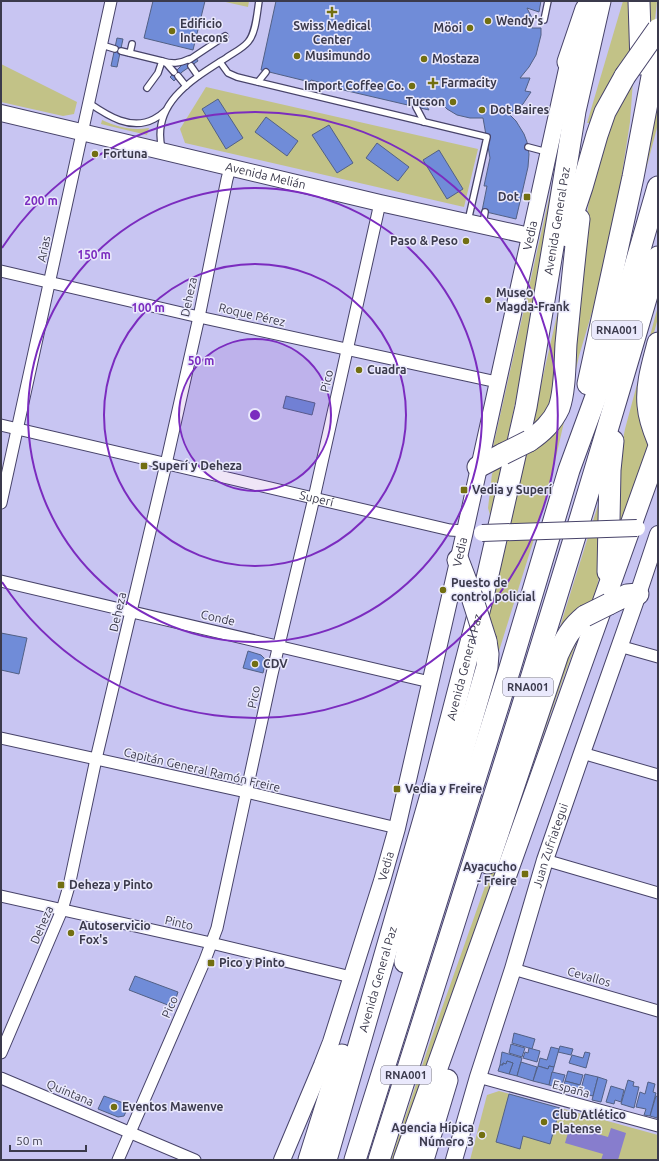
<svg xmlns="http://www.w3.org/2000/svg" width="659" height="1161" font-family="Ubuntu,sans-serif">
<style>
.green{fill:#c2c287}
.water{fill:#877dcd}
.building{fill:#708cd8;stroke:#526085}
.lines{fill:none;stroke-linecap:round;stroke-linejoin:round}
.lane-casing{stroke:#474369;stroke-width:8}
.street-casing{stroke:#474369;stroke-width:13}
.secondary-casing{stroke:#474369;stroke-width:18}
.highway-casing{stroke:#474369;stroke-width:23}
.lane{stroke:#fff;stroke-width:5.5}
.street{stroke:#fff;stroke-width:11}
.secondary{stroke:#fff;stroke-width:16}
.highway{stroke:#fff;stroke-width:21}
.secondary-bridge-casing{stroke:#474369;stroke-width:18;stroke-linecap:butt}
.highway-bridge-casing{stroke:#474369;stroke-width:23;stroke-linecap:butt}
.secondary-bridge{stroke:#fff;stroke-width:16}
.highway-bridge{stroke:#fff;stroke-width:21}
.ring{fill:none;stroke:#7b2cbf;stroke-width:2}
.poi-dot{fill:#726f11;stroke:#eae9fc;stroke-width:1.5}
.labels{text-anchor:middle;stroke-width:3;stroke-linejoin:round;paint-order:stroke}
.shield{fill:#eae9fc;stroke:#706e81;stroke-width:1}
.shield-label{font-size:11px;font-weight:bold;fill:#3b3a4c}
.poi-label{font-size:12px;font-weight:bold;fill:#3b3a4c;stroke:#eae9fc;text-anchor:start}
.street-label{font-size:12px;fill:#3b3a4c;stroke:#eae9fc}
.centre{fill:#7b2cbf;stroke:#eae9fc;stroke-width:2}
.ring-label{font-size:12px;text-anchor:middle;font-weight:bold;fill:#7b2cbf;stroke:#eae9fc;stroke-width:3;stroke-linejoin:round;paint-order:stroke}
</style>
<rect width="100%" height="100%" fill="#c8c5f2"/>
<g class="green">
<polygon points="221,1 249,1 248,7"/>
<polygon points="623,1 631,1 633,47 605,90 589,123 587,123"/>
<polygon points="647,1 657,1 655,20 648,24"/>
<polygon points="1,64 77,102 74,114 63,116 1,102"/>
<polygon points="633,80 630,122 620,187 600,285 579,356 551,479 533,542 489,683 486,621 528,448 545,438 581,260 589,200 609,125"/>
<polygon points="206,87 478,149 464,207 185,143 180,129"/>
<polygon points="658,91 658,124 644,177 626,258 618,290"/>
<path d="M567,118C548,227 530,337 506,446L493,449V447Z"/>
<path d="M102,120C118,127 131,131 149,128L147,135L101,124Z"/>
<polygon points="568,267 553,406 530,433"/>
<polygon points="658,306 658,318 645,366 652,438 619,539 616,474 625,429"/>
<polygon points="502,462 492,518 490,515 488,508 492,474 496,468"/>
<polygon points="603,489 600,573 595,595 591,606 553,649"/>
<polygon points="582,627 563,679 529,775 505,851 396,1160 391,1160 430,1042 511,813 557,679"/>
<polygon points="499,1091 658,1135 658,1160 470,1160 487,1095"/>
</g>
<polygon class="water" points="570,1126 608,1137 611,1128 626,1133 618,1160 601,1160 603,1154 565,1143"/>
<g class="building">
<polygon points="153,1 205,1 193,50 144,38"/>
<polygon points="276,1 541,1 539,12 527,8 532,18 532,28 541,28 541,35 536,55 529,67 520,78 530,78 525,91 531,92 523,104 509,114 516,121 524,134 527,142 529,154 528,167 516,219 482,211 487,186 484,186 490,158 483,118 470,118 457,115 447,109 438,100 426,105 429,110 322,85 322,83 311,80 310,82 261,70"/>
<polygon points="117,38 123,39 117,67 111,66"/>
<polygon points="195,56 198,61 182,72 174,81 170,77 185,62"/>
<polygon points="218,99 243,138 226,149 202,109"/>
<polygon points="266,117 298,141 287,156 255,132"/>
<polygon points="329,125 353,163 337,173 312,135"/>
<polygon points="377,143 409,167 398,181 366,158"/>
<polygon points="439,150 463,189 447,199 423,160"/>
<polygon points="286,396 315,403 312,415 283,408"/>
<polygon points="1,633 27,638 19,674 1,670"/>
<polygon points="248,651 261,655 266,660 263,673 243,668"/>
<polygon points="135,976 178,992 173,1007 129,990"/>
<polygon points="514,1033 535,1039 532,1049 512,1043"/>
<polygon points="511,1044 525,1048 522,1057 509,1053"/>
<polygon points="560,1046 573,1049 571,1055 558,1052"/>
<polygon points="551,1047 559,1049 554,1067 549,1066 548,1069 538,1066 540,1058 547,1060"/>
<polygon points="529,1048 540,1051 537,1062 523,1058 525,1052 528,1053"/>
<polygon points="502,1052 522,1058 517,1076 509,1074 513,1063 507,1061 506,1064 503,1063 503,1065 500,1065"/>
<polygon points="585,1052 590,1053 586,1068 569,1063 572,1055 583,1058"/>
<polygon points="507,1061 513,1063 509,1074 498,1071 500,1065 503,1065 503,1063 506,1064"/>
<polygon points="521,1062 537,1067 533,1081 517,1076"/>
<polygon points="538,1066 548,1069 549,1066 554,1067 549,1085 533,1081"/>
<polygon points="568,1071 583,1075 580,1085 565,1081"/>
<polygon points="552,1072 565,1075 561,1088 549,1085"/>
<polygon points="585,1074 598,1077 593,1096 580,1093"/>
<polygon points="598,1077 607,1080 601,1102 592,1100"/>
<polygon points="628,1080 634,1082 633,1086 639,1087 634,1108 621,1104"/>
<polygon points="565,1081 580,1085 578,1093 563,1089"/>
<polygon points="648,1082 655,1084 653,1092 656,1093 650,1116 644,1115 646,1109 636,1107 640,1092 645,1094"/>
<polygon points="611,1086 624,1090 621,1102 615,1100 614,1104 606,1102"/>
<polygon points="509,1094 560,1108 550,1144 523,1136 520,1149 496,1142"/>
<polygon points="104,1096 129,1105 124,1116 118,1117 98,1109"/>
<polygon points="656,1096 658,1097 658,1113 657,1118 650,1116"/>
</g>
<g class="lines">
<g class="lane-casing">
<g id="lane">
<polyline points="544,20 548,1"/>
<polyline points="102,45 115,49"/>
<polyline points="121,51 162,61 167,64 174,72"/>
<polyline points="130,53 132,44"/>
<polyline points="189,60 225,36"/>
<polyline points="220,62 228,73 237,77 487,137 468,221"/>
<polyline points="191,66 198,76"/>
<polyline points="178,76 186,86"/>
<polyline points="258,82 266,72"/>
<path d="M147,88L158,73L162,61C172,64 179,64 189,59"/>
<path d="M89,103C108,116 131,131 154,119C158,117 162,114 165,111"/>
<polyline points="416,107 424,122"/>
<polyline points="528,147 547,152"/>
<path d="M162,149C151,103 193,79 226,58C233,53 242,49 248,42C256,33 257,13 259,1"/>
<polyline points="483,224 485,212"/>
</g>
</g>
<g class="street-casing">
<g id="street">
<polyline points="1,271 199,317 497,382"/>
<path id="s1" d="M1,425L450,530L465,531"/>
<polyline points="1,503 111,1"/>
<polyline points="1,581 430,682"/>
<polyline points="619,646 658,657"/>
<polyline points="1,738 246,792 397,828"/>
<polyline points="582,753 658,775"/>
<polyline points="545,860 658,893"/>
<polyline points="1,896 211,943 351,977"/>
<polyline points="513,969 658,1011"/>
<polyline points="1,1053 62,910 69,886 96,759 166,464 199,317 227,179 230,168"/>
<polyline points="478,1077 658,1126"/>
<polyline points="1,1078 195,1160"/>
<polyline points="118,1160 205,960 217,928 272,674 314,498 380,203"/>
</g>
</g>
<g class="secondary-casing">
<g id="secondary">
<path id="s2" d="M1,113L380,203L530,236"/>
<path id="s3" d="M282,1160L322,1065L331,1042L382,881L397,828L465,531L571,51"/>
<path id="s4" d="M454,1160L478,1077L513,969L545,860L582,753L638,594L658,534"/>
</g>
</g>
<g class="highway-casing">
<g id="highway">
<polyline points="639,1 641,64"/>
<polyline points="568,62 586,9"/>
<polyline points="568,236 574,211 582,187 597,135 605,112 625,76"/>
<path d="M658,343C653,363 646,384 648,405C649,418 653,429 658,441"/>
<polyline points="588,384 633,177 658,45"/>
<path d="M529,441C542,432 552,423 559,408C565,392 565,362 566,344C570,303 574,261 579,219"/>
<polyline points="478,467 503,454"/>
<polyline points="458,560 471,594"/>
<polyline points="608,572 610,470 613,441"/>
<polyline points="609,604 627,595 638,594"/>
<path d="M488,863L558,654C565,639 571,627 585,616"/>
<polyline points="405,962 413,922 487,667 488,654 486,641"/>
<polyline points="309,1160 342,1055"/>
<path id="s5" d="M326,1160L435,781L484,592L526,407L558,217L575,111L600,1"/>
<polyline points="355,1160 510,668 569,470 602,380 658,187"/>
<path d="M379,1160C474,860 571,559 658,257"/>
<polyline points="404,1160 658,449"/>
<polyline points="423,1160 447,1080"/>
</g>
</g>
<use href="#lane" class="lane"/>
<use href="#street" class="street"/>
<use href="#secondary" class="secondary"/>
<use href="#highway" class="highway"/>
<g class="secondary-bridge-casing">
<polyline id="secondary-bridge" points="482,533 637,528"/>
</g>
<g class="highway-bridge-casing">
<g id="highway-bridge">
<polyline points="625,76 658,29"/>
<polyline points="503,454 529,441"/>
<polyline points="471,594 486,641"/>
<polyline points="585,616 609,604"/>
</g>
</g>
<use href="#secondary-bridge" class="secondary-bridge"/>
<use href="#highway-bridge" class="highway-bridge"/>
</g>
<circle cx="255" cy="415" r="76" fill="#7b2cbf" fill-opacity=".12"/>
<g class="ring">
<circle cx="255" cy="415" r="76"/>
<circle cx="255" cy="415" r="151"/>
<circle cx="255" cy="415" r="227"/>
<path d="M2 248A303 303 0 1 1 2 582"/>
</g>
<g class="poi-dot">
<path d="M330 6h4v4h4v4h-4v4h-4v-4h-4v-4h4z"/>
<circle cx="488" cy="21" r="4"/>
<circle cx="470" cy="28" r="4"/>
<circle cx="172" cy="31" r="4"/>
<circle cx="297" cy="56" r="4"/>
<circle cx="424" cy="59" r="4"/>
<path d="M431 77h4v4h4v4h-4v4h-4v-4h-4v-4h4z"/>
<circle cx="412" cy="86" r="4"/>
<circle cx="453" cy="102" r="4"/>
<circle cx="482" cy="110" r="4"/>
<circle cx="95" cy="154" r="4"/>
<rect x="523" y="193" width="8" height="8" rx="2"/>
<circle cx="466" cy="241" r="4"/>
<circle cx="488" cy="300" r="4"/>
<circle cx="359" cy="370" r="4"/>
<rect x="140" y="462" width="8" height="8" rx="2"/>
<rect x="460" y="486" width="8" height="8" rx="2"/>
<circle cx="443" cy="590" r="4"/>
<circle cx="255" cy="664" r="4"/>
<rect x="393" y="785" width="8" height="8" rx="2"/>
<rect x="521" y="870" width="8" height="8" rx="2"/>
<rect x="57" y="881" width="8" height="8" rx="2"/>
<circle cx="71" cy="933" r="4"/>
<rect x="207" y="959" width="8" height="8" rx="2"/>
<circle cx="114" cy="1107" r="4"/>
<circle cx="544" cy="1122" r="4"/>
<circle cx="482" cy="1135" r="4"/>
</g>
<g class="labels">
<g class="shield">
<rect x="592" y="321" width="50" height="18" rx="3"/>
<rect x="503" y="678" width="50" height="18" rx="3"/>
<rect x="381" y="1066" width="50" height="18" rx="3"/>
</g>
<g class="shield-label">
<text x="617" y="334">RNA001</text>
<text x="528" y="691">RNA001</text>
<text x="406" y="1079">RNA001</text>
</g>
<g class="poi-label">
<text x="496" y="25">Wendy's</text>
<text x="180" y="28">Edificio<tspan x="180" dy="14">Intecons</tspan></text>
<text x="332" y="30" text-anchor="middle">Swiss Medical<tspan x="332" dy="14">Center</tspan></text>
<text x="462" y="32" text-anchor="end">Möoi</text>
<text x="305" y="60">Musimundo</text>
<text x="432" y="63">Mostaza</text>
<text x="441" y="87">Farmacity</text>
<text x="404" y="90" text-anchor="end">Import Coffee Co.</text>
<text x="445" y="106" text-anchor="end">Tucson</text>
<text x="490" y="114">Dot Baires</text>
<text x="103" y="158">Fortuna</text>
<text x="519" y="201" text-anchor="end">Dot</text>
<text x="458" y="245" text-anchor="end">Paso &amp; Peso</text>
<text x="496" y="297">Museo<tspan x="496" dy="14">Magda-Frank</tspan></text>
<text x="367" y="374">Cuadra</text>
<text x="152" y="470">Superí y Deheza</text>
<text x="472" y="494">Vedia y Superí</text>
<text x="451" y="587">Puesto de<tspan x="451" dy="14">control policial</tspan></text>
<text x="263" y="668">CDV</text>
<text x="405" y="793">Vedia y Freire</text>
<text x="517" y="871" text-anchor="end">Ayacucho<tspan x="517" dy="14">- Freire</tspan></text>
<text x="69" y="889">Deheza y Pinto</text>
<text x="79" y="930">Autoservicio<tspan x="79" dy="14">Fox's</tspan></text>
<text x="219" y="967">Pico y Pinto</text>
<text x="122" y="1111">Eventos Mawenve</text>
<text x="552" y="1119">Club Atlético<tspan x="552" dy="14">Platense</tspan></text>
<text x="474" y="1132" text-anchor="end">Agencia Hípica<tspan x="474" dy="14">Número 3</tspan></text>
</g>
<g class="street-label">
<text dy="4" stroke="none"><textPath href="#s2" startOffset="272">Avenida Melián</textPath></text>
<text dy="4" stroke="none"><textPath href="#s5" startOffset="968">Avenida General Paz</textPath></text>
<text dy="4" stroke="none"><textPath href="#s3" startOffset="959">Vedia</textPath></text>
<text transform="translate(44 249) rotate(-78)" y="4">Arias</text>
<text transform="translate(189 297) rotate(-78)" y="4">Deheza</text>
<text transform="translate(252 315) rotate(13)" y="4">Roque Pérez</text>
<text transform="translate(327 381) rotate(-77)" y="4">Pico</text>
<text dy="4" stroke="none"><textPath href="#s1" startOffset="324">Superí</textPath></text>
<text dy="4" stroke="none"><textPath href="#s3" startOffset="635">Vedia</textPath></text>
<text transform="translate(118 612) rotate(-77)" y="4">Deheza</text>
<text transform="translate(218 618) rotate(13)" y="4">Conde</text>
<text dy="4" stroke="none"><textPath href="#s5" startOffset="512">Avenida General Paz</textPath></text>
<text transform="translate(254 697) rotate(-78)" y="4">Pico</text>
<text transform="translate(202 770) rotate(13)" y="4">Capitán General Ramón Freire</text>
<text dy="4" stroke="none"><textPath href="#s4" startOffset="329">Juan Zufriategui</textPath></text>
<text dy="4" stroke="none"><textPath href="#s3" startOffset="312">Vedia</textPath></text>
<text transform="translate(179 923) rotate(13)" y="4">Pinto</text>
<text transform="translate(42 925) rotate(-67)" y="4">Deheza</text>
<text transform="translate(589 977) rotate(16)" y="4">Cevallos</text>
<text dy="4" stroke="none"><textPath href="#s5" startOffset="188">Avenida General Paz</textPath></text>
<text transform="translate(170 1007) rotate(-66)" y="4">Pico</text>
<text transform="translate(571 1089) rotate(15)" y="4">España</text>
<text transform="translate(70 1093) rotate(23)" y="4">Quintana</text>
</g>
</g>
<circle cx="255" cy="415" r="6" class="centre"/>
<g class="ring-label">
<text x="41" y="205">200 m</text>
<text x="94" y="259">150 m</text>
<text x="148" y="312">100 m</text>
<text x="201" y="365">50 m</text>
</g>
<rect width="659" height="1161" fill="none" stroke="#3b3a4c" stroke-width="4"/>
<path d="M10 1145v6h76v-6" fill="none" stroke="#3b3a4c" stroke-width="2"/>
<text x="16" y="1145" font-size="12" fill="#3b3a4c" stroke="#eae9fc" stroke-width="3" paint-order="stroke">50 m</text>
</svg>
